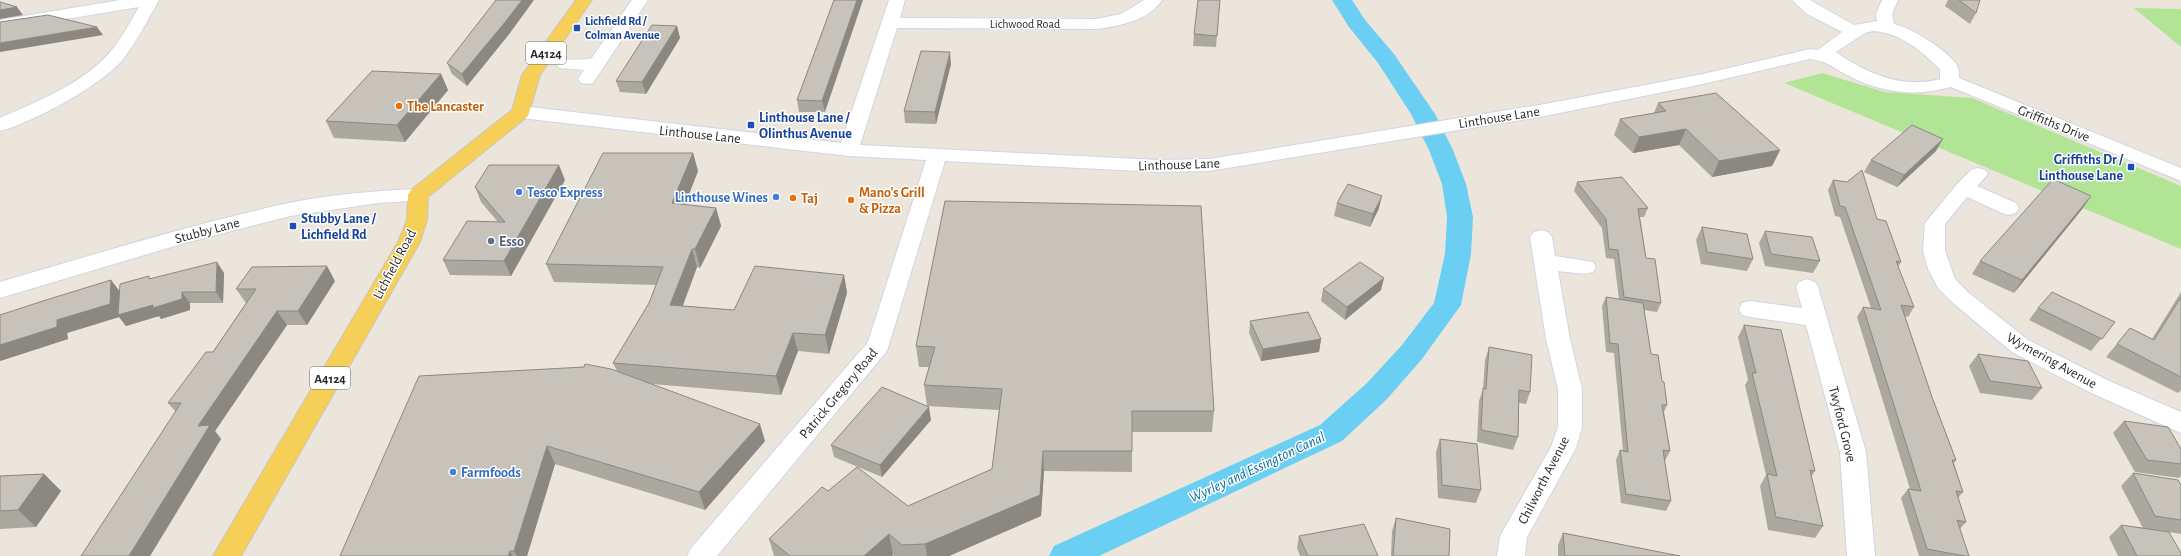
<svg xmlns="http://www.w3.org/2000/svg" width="2181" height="556" font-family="'Alegreya Sans',sans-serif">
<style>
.green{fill:#b1e595}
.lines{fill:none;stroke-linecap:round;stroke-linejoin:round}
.canal{fill:#6acff3;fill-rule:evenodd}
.minor-casing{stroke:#d0d4e3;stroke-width:2}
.major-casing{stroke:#c8c8c8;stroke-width:2}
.minor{fill:#fff;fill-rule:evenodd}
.major{fill:#f5cf57;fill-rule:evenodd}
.wall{fill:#aba8a0}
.shaded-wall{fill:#8b8882}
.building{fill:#c7c3ba;stroke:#8b8882}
.transit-dot{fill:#1a4fb4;stroke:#fff;stroke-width:1.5}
.food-dot{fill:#e8710a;stroke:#fff;stroke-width:1.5}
.shop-dot{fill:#3f7fe0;stroke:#fff;stroke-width:1.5}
.service-dot{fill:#5c6f8a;stroke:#fff;stroke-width:1.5}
.labels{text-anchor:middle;stroke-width:3;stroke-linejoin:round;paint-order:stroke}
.far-transit-label{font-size:12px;font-weight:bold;fill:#164399;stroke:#fff;text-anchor:start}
.far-street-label{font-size:12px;fill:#2a2a2a;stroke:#fff}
.shield{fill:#fff;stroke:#6a6a6a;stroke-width:1}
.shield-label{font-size:13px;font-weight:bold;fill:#2a2a2a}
.food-label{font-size:14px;font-weight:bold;fill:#c56008;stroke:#fff;text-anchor:start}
.transit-label{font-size:14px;font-weight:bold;fill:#164399;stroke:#fff;text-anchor:start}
.street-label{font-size:14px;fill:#2a2a2a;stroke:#fff}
.shop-label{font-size:14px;font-weight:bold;fill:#366cbe;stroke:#fff;text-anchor:start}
.service-label{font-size:14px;font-weight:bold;fill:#4e5e75;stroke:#fff;text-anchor:start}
.water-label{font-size:15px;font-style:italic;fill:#096c9f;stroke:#fff}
</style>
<rect width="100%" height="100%" fill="#ece5db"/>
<g class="green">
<polygon points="2134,8 2181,9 2181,47"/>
<polygon points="1822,73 1885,92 1972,98 2181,186 2181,249 1784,83"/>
</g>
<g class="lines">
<polygon class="canal" points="1332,0 1352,0 1365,20 1394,54 1435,114 1453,150 1466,184 1473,217 1471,254 1461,305 1422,359 1387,399 1342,441 1099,556 1049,556 1054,546 1320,425 1367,383 1402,345 1434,303 1445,254 1447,217 1442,184 1429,150 1411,114 1378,63 1349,27"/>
<g class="minor-casing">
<g id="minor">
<path d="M120,0H159C148,19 138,40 124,58C104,84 32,123 0,131V118C38,101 83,84 111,51C122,38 130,22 139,7L0,30V20Z"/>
<polygon points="632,0 648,0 593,83 587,84 581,83 578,79 584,70 559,68 556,64 559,60 591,59"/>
<path d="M889,0H905L900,18L1096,19L1121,14L1144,0H1162C1148,21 1119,26 1096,29L897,28L860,145L1158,160L1209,159L1545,104L1703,74L1810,49L1818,50L1842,32L1807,14L1792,0H1810L1854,25L1877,21L1876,14L1882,0H1898L1892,14L1894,24C1912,28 1947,50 1957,65C1959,69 1959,74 1959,78L2181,168V181L1951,87C1916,97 1882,93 1849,76C1833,68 1828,61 1810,59L1703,84L1545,116L1209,171L1158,172L945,161L887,351L717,556H687L691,548L868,342L926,160L849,156L521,118L514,116L512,112L514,108L521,106L841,143ZM1873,31C1901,33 1920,50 1940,69V79C1903,89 1868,74 1837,53L1836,52L1865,33Z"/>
<polygon points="1978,168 1985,170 1988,174 1977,186 2016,203 2019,208 2016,213 2009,215 2002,213 1967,197 1945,224 1945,251 1955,279 1969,293 2028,340 2107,380 2181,412 2181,433 2089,392 2012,352 1953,303 1938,288 1928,269 1923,251 1925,223 1957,184 1971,170"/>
<path d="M418,189L425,190L428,195L425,200L379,203L290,216L185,243L0,298V282C96,254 191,224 289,203C331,194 375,191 418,189Z"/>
<polygon points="1541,230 1548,232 1552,237 1555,256 1593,262 1596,267 1593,272 1585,274 1558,271 1570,339 1582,389 1582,427 1576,448 1527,537 1525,556 1497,556 1500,536 1551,447 1558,427 1558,389 1546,339 1530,237 1534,232"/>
<polygon points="1807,279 1815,282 1818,287 1866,452 1875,556 1847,556 1840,452 1806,325 1750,317 1742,315 1739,309 1742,303 1750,301 1802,308 1796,287 1799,282"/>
</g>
</g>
<g class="major-casing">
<polygon id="major" points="576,0 592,0 540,75 528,116 428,197 427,220 420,242 241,556 213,556 398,242 407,220 408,195 411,190 512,110 522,75"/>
</g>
<use href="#minor" class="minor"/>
<use href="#major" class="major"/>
</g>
<g class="wall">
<polygon points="834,0 825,112 799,112 797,100"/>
<polygon points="1220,0 1216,47 1193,46 1194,34"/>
<polygon points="1948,0 1980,0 1976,13 1970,24 1945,6"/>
<polygon points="677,26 680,38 646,94 620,92 616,81"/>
<polygon points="510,33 467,86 452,74 447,63"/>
<polygon points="951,64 936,124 905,123 904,111"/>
<polygon points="441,74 448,90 405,142 334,138 326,121"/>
<polygon points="1658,103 1780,150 1772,166 1712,177 1679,145 1633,153 1614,135 1620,119 1654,113"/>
<polygon points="1936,151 1897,187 1864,172 1871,160"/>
<polygon points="693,153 698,171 685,205 716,208 721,226 700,268 697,267 683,306 734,310 844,275 847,293 829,354 798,351 781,395 652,384 765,441 705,510 555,464 527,556 340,556 617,371 613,363 649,303 656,285 554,282 546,264"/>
<polygon points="565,180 511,276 450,275 443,260 498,222 481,202 475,187"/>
<polygon points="1833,180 1877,219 1901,262 1898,267 1914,307 1908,317 1905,316 1932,397 1956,460 1954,463 1963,492 1958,498 1966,522 1960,529 1969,556 1919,556 1901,498 1908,489 1910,489 1857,317 1863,307 1871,308 1840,217 1835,216 1828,190"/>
<polygon points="1577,182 1648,208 1644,217 1640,217 1646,258 1661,303 1657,312 1644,310 1651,354 1662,381 1667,405 1664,412 1670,451 1665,461 1664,461 1671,501 1666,511 1621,503 1616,460 1620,450 1623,451 1614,353 1606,352 1602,306 1606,297 1619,299 1614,259 1606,258 1602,228 1574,191"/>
<polygon points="945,201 1214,411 1212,432 1132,432 1132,472 1044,471 1041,516 949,556 894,556 893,555 892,556 774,556 769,539 828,491 908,506 992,469 999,410 927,406 924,385 929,367 919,367 916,346"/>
<polygon points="1337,203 1379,208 1370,227 1334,216"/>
<polygon points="2083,208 2014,293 1972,274 1980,261"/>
<polygon points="1702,227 1753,259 1747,271 1701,264 1696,240"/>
<polygon points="1765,231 1820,261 1813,273 1765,266 1759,243"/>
<polygon points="224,273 223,303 190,303 190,310 161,319 159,316 126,326 119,317 67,333 68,339 0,361 111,280 120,292 151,278"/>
<polygon points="335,281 307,325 287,325 215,431 221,439 150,556 81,556 176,412 168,403 213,352 246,303 236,289"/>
<polygon points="1323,289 1381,290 1345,320 1321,301"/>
<polygon points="2181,292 2181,390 2178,393 2106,357 2130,328 2152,339"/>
<polygon points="2038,308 2115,322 2091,351 2029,320"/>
<polygon points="1250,321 1321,339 1319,352 1261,361 1249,333"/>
<polygon points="1744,325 1815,471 1811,477 1823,526 1815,538 1768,530 1760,486 1766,475 1745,385 1748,380 1738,337"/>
<polygon points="1489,347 1530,392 1526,404 1519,403 1518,437 1513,450 1477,442 1479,401 1483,389 1485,360"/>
<polygon points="1978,354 2042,388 2032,400 1980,393 1969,366"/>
<polygon points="931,420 882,477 834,457 831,445"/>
<polygon points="2124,421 2181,449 2181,476 2179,478 2135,472 2113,433"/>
<polygon points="1440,439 1481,490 1476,503 1438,498 1436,452"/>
<polygon points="2133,473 2181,485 2181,534 2169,532 2181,556 2118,556 2109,537 2121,525 2143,528 2121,486"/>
<polygon points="44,474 61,491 36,527 0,529 0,476"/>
<polygon points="1396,518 1449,556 1391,556 1392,531"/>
<polygon points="1563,533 1680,556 1558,556 1558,545"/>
<polygon points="1299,536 1378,556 1300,556 1297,548"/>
</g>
<g class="shaded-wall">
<polygon points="522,0 534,0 510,33 467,86 462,74"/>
<polygon points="857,0 863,0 825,112 822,101"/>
<polygon points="17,7 23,15 0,19 0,10"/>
<polygon points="677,26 680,38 646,94 642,82"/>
<polygon points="97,27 103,35 0,52 0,43"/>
<polygon points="950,52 951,64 936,124 935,112"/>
<polygon points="441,74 448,90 405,142 397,125"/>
<polygon points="1686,129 1679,145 1633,153 1639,137"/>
<polygon points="1943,139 1936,151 1897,187 1904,175"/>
<polygon points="1780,150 1772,166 1712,177 1719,161"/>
<polygon points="693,153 698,171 678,222 672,203"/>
<polygon points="559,165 565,180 511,276 504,261"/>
<polygon points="1382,196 1379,208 1370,227 1373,214"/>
<polygon points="2091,196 2083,208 2014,293 2022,280"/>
<polygon points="716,208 721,226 700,268 695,249"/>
<polygon points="692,249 697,267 676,323 670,305"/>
<polygon points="217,262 224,273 223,303 216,292"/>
<polygon points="327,266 335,281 307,325 298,311"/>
<polygon points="844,275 847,293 829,354 825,335"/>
<polygon points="1384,278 1381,290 1345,320 1347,307"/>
<polygon points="111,280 121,293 182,292 190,303 190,310 161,319 159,316 126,326 119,317 67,333 68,339 0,361 0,345"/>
<polygon points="277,311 287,325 215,431 221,439 150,556 129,556 198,426"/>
<polygon points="793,333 798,351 781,395 776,376"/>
<polygon points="1321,339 1319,352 1261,361 1263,349"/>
<polygon points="929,407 931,420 882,477 880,465"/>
<polygon points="760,424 765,441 705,510 699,492"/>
<polygon points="547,446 555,464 527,556 517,556 514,551"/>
<polygon points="1043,451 1044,471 1041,516 949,556 927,556 925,544"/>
<polygon points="44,474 61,491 36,527 18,510"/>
<polygon points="889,534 893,555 892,556 864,556"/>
<polygon points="510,551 513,556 508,556"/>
</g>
<g class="building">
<polygon points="496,0 522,0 506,21 462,74 447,63"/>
<polygon points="834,0 857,0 822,101 797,100"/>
<polygon points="1198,0 1220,0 1217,36 1194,34"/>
<polygon points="1959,0 1980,0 1976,13"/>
<polygon points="0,2 17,7 0,10"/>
<polygon points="48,15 97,27 0,43 0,22"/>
<polygon points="652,25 677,26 642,82 616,81"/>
<polygon points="921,51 950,52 935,112 904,111"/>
<polygon points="372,71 441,74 397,125 326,121"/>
<polygon points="1716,93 1780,150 1719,161 1686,129 1639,137 1620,119 1666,111 1658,103"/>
<polygon points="1912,125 1943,139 1904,175 1871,160"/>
<polygon points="603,153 693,153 672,203 716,208 695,249 692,249 670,305 734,310 755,266 844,275 825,335 793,333 776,376 613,363 649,303 663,267 546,264"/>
<polygon points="489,165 559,165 504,261 443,260 467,221 505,222 475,187"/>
<polygon points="1862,170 1877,219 1886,221 1901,262 1896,261 1914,307 1901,305 1932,397 1956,460 1952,460 1963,492 1956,491 1966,522 1957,520 1969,556 1965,556 1927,549 1908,489 1921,491 1863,307 1881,310 1845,207 1840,206 1833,180 1847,182"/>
<polygon points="1622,177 1648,208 1638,209 1646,258 1655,259 1661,303 1624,297 1618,250 1609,249 1606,219 1577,182"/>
<polygon points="2053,179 2091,196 2022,280 1980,261"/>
<polygon points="1348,184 1382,196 1373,214 1337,203"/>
<polygon points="945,201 1201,206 1214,411 1132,411 1132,451 1043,451 1040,495 925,544 902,545 889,534 864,556 790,556 769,539 822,487 828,491 857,467 908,506 992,469 1002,389 924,385 935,347 916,346"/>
<polygon points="1702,227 1747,234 1753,259 1707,252"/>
<polygon points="1765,231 1812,237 1820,261 1771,254"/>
<polygon points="217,262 216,292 182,292 182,299 153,308 153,305 118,315 120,284 149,276 149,279"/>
<polygon points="1360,262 1384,278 1347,307 1323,289"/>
<polygon points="327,266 298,311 277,311 198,426 210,425 129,556 81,556 181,403 168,403 206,352 213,352 256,289 236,289 252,267"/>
<polygon points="111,280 110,304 57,320 57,327 0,345 0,315 46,300"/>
<polygon points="2052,292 2115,322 2102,339 2038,308"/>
<polygon points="1606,297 1643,303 1651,354 1658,355 1662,381 1664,382 1667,405 1662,405 1670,451 1663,450 1671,501 1626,494 1620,450 1628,452 1618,344 1610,343"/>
<polygon points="2181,297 2181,377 2117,344 2130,328 2154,340"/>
<polygon points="1308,312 1321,339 1263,349 1250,321"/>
<polygon points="1744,325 1781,330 1815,471 1810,470 1823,526 1776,517 1767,474 1777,476 1752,373 1756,373"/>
<polygon points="1489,347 1532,355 1530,392 1519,390 1518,437 1481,430 1483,388 1486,389"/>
<polygon points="1978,354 2028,361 2042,388 1990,381"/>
<polygon points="585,364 611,369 760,424 699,492 547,446 514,551 510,551 508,556 340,556 419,376 584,367"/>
<polygon points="882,387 929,407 880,465 831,445"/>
<polygon points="2124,421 2168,427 2181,449 2181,464 2147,460"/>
<polygon points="1440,439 1477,444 1481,490 1442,485"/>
<polygon points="2133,473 2178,480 2181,485 2181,520 2155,516"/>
<polygon points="44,474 18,510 0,511 0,476"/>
<polygon points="1396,518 1450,529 1449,556 1393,556"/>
<polygon points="1364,524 1378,556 1308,556 1299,536"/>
<polygon points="2121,525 2169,532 2181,553 2181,556 2137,556"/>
<polygon points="1563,533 1680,556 1565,556"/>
</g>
<g class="transit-dot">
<rect x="573" y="24" width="8" height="8" rx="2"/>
<rect x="747" y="121" width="8" height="8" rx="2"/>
<rect x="2127" y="163" width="8" height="8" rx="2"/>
<rect x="289" y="222" width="8" height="8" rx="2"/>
</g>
<g class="food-dot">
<circle cx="399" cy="106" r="4"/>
<circle cx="793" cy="198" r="4"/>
<circle cx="851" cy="200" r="4"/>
</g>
<g class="shop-dot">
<circle cx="519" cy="192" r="4"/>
<circle cx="776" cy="197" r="4"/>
<circle cx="453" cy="472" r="4"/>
</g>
<circle class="service-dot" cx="491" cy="241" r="4"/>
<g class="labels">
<g class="far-transit-label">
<text x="585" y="25">Lichfield Rd /<tspan x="585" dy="14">Colman Avenue</tspan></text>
</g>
<g class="far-street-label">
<text x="1025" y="28">Lichwood Road</text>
</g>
<g class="shield">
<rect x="526" y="42" width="40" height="22" rx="3"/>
<rect x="310" y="367" width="40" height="22" rx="3"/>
</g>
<g class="shield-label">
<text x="546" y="58">A4124</text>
<text x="330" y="383">A4124</text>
</g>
<g class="food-label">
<text x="407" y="111">The Lancaster</text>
<text x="859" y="197">Mano's Grill<tspan x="859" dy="16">&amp; Pizza</tspan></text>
<text x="801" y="203">Taj</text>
</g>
<g class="transit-label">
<text x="759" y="122">Linthouse Lane /<tspan x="759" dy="16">Olinthus Avenue</tspan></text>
<text x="2123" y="164" text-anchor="end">Griffiths Dr /<tspan x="2123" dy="16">Linthouse Lane</tspan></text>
<text x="301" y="223">Stubby Lane /<tspan x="301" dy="16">Lichfield Rd</tspan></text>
</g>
<g class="street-label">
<text transform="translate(1499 117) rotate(-9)" y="5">Linthouse Lane</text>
<text transform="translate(2054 123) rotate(22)" y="5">Griffiths Drive</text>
<text transform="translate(700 134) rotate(6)" y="5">Linthouse Lane</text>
<text transform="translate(1179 164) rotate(-2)" y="5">Linthouse Lane</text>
<text transform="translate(207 230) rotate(-15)" y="5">Stubby Lane</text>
<text transform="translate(394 264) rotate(-62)" y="5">Lichfield Road</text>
<text transform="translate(2052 360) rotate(29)" y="5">Wymering Avenue</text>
<text transform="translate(838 393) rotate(-50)" y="5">Patrick Gregory Road</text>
<text transform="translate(1843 424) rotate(76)" y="5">Twyford Grove</text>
<text transform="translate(1543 480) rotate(-63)" y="5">Chilworth Avenue</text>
</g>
<g class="shop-label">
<text x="527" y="197">Tesco Express</text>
<text x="768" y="202" text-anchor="end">Linthouse Wines</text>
<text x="461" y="477">Farmfoods</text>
</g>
<g class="service-label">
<text x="499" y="246">Esso</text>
</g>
<g class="water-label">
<text transform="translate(1257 467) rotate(-25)" y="5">Wyrley and Essington Canal</text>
</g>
</g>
</svg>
